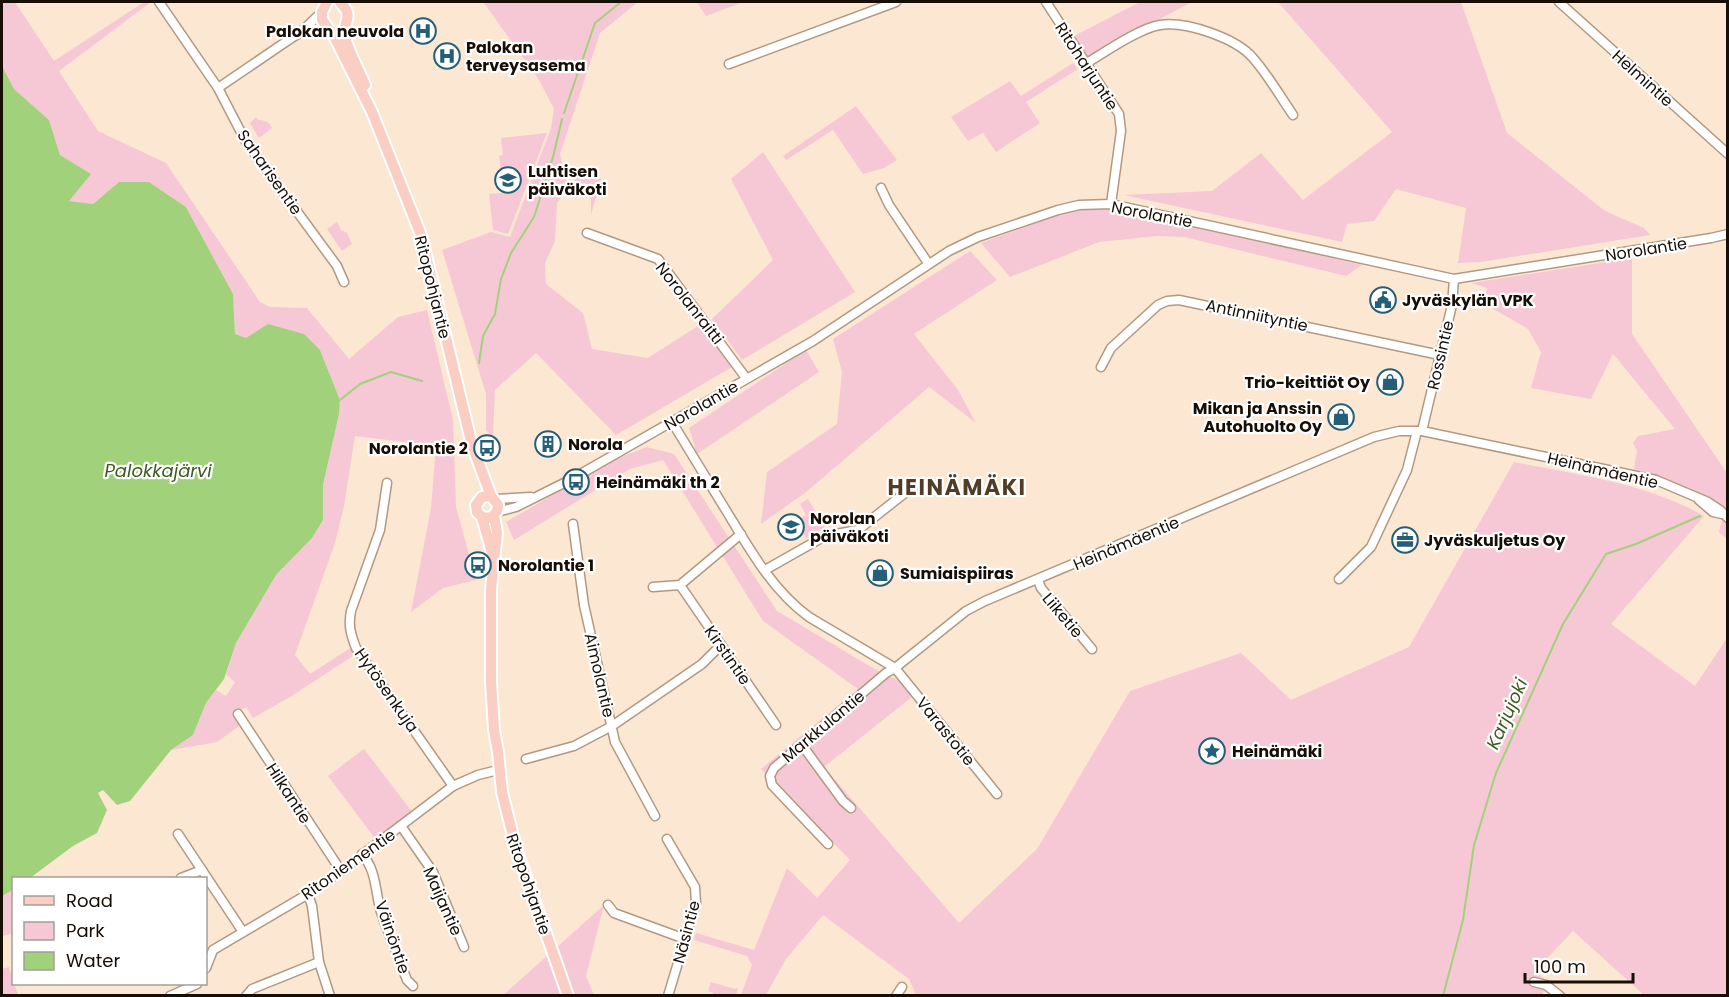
<svg xmlns="http://www.w3.org/2000/svg" width="1729" height="997" font-family="Poppins,sans-serif">
<style>
.green{fill:#f6c8d5}
.water{fill:#a2d17b}
.lines{fill:none;stroke-linecap:round;stroke-linejoin:round}
.stream{stroke:#a2d17b;stroke-width:2}
.minor-casing{stroke:#b19982;stroke-width:11}
.major-casing{stroke:#fff;stroke-width:14}
.minor{stroke:#fff;stroke-width:8}
.major{stroke:#fbcec4;stroke-width:10}
.labels{text-anchor:middle;stroke-width:4.5;stroke-linejoin:round;paint-order:stroke}
.poi-label{font-size:16px;font-weight:bold;fill:#170e06;stroke:#fff;text-anchor:start}
.street-label{font-size:16px;fill:#170e06;stroke:#fff}
.water-label{font-size:18px;font-style:italic;fill:#3d5b21;stroke:#fff}
.district-label{font-size:22px;font-weight:bold;letter-spacing:1.5px;fill:#503c27;stroke:#fff}
</style>
<rect width="100%" height="100%" fill="#fce7d3"/>
<g class="green">
<polygon points="2,2 15,2 54,61 144,2 151,2 59,71 98,131 166,163 260,302 270,307 307,308 349,359 398,317 427,310 453,420 456,507 476,580 443,588 411,612 431,508 436,446 355,436 344,506 335,543 295,655 310,674 352,647 356,654 290,697 253,718 246,707 238,711 242,724 217,742 171,750 193,735 206,703 216,690 226,696 235,682 226,674 236,643 276,575 312,538 323,520 323,485 339,414 340,400 320,350 246,338 235,334 233,294 186,207 149,182 119,182 93,204 69,201 90,174 60,155 49,120 14,89 2,66"/>
<polygon points="487,2 638,2 600,33 560,154 568,188 557,203 555,241 545,263 546,284 583,313 592,349 648,358 701,324 732,367 616,435 536,353 495,390 493,438 486,430 486,394 442,250 491,232 510,237 551,128 554,109 539,80 484,3"/>
<polygon points="697,2 743,2 706,16"/>
<polygon points="1140,2 1192,2 1088,57 1074,36"/>
<polygon points="1278,2 1461,2 1507,133 1605,211 1644,228 1650,235 1481,262 1458,263 1466,208 1396,189 1374,221 1347,224 1342,242 1124,195 1212,191 1261,153 1303,200 1392,132"/>
<polygon points="1073,63 1078,69 1026,102 1040,123 996,152 983,133 968,141 951,117 1010,81 1021,96"/>
<polygon points="856,106 897,160 884,168 863,174 833,130 786,160 783,156"/>
<path d="M256,117L258,120C265,120 269,122 272,128L259,138L250,123Z"/>
<polygon points="547,133 508,234 493,230 489,194 504,193 499,156 503,155 501,138"/>
<polygon points="763,152 855,292 742,360 712,319 773,260 731,179"/>
<polygon points="573,174 601,179 591,215 591,199 575,181"/>
<polygon points="1111,208 1362,265 1346,276 1184,237 1157,236 1099,242 1010,277 981,243 1061,214 1080,210"/>
<polygon points="337,222 341,230 347,233 352,244 342,251 327,229"/>
<polygon points="970,251 997,280 914,334 958,390 976,423 929,387 805,493 761,524 767,472 837,424 842,372 833,339"/>
<path d="M1632,258V334L1727,473V539L1719,532L1725,507C1696,490 1667,477 1634,469L1637,451L1633,443L1638,436L1675,429L1613,354L1591,399L1531,388L1541,352L1528,329L1483,303L1487,288L1471,283Z"/>
<polygon points="806,350 819,372 697,454 689,428"/>
<path d="M647,447L674,454L777,611L878,671L900,681L913,696L824,767L959,923L1037,849L1130,691L1241,653L1291,700L1409,647L1514,462C1575,474 1650,484 1704,516L1611,624L1695,686L1727,638V995H1644L1573,931L1535,971L1551,985L1541,995H916L909,979L823,915L786,959L766,995H741L752,965L747,956L694,940L696,933L754,950L787,868L817,898L850,860L761,769L858,689L763,621L663,460L630,469L514,540L506,522L613,460Z"/>
<polygon points="808,499 825,527 807,538 802,533 792,539 785,528 806,515 800,504"/>
<polygon points="364,749 413,813 377,841 328,776"/>
<polygon points="13,890 13,933 2,936 2,896"/>
<polygon points="604,905 586,976 594,995 502,996"/>
<polygon points="9,967 18,995 2,995 2,969"/>
<polygon points="711,982 735,989 738,988 736,995 713,995 713,993 708,991"/>
</g>
<polygon class="water" points="2,66 14,89 49,120 60,155 91,174 69,201 93,204 119,182 149,182 186,207 233,294 235,334 246,338 268,324 304,334 320,350 340,400 339,414 323,485 323,520 312,538 276,575 236,643 224,679 206,703 193,735 171,750 130,801 117,805 103,790 98,793 107,810 97,833 73,846 30,878 14,878 13,890 2,896"/>
<g class="lines">
<g class="stream">
<polyline points="564,113 595,23 621,2"/>
<polyline points="479,363 483,336 495,314 501,279 511,253 534,217 553,157 562,119"/>
<polyline points="340,400 360,384 391,372 422,381"/>
<polyline points="1443,996 1463,920 1474,845 1496,773 1563,624 1606,554 1636,544 1700,516"/>
</g>
<g class="minor-casing">
<g id="minor">
<polyline points="159,2 218,88 246,142 337,266 344,282"/>
<polyline points="1046,2 1119,114 1121,131 1111,204"/>
<polyline points="1559,2 1728,154"/>
<polyline points="301,32 322,12"/>
<path d="M1087,63C1105,52 1140,28 1160,25C1186,21 1236,38 1253,58C1268,75 1280,96 1293,115"/>
<polyline points="729,64 896,2"/>
<polyline points="218,88 293,37 300,33 326,26"/>
<polyline points="881,188 889,205 928,263"/>
<polyline points="587,233 658,259 746,378"/>
<polyline points="1101,367 1111,348 1158,305 1167,301 1179,300 1440,355"/>
<path d="M672,422C690,452 709,482 727,512C750,550 773,591 809,617L895,668L966,611L985,601L1374,437L1399,431H1422L1656,480L1708,502L1720,510L1728,518"/>
<polyline points="1422,431 1452,305 1454,279"/>
<path d="M387,483L380,530L351,611C348,626 351,635 356,648L453,786"/>
<polyline points="495,499 531,497"/>
<polyline points="1699,500 1713,512 1722,514"/>
<polyline points="497,512 516,507 570,480 813,341 949,251 978,237 1058,210 1079,205 1111,204 1454,279 1711,238 1728,234"/>
<polyline points="573,524 584,605 615,742 655,816"/>
<polyline points="765,570 825,536 858,530 915,485"/>
<polyline points="1339,579 1371,547 1407,470 1417,431"/>
<polyline points="1038,580 1041,588 1092,649"/>
<polyline points="680,585 776,725"/>
<polyline points="653,587 680,585 741,534"/>
<polyline points="238,714 341,871"/>
<polyline points="802,745 843,801 851,808"/>
<polyline points="526,759 574,746 612,726 702,664 721,645"/>
<polyline points="401,826 433,872 464,947"/>
<polyline points="178,834 243,932"/>
<polyline points="667,839 695,887 696,903 668,996"/>
<polyline points="828,844 772,785 770,776 774,768 886,673 895,668 997,794"/>
<path d="M362,854C377,871 375,892 381,912C389,935 398,957 407,980L413,986"/>
<polyline points="181,878 202,870"/>
<polyline points="308,894 312,906 319,962 330,996"/>
<polyline points="608,905 614,913 685,939"/>
<polyline points="206,968 213,950 308,894 341,871 453,786 478,775 498,770"/>
<polyline points="1534,982 1546,985 1560,996"/>
<polyline points="170,996 197,984"/>
<polyline points="246,996 252,989 319,962"/>
<polyline points="896,996 902,987"/>
</g>
</g>
<g class="major-casing">
<g id="major">
<path d="M327,2L322,12V20L334,36L372,112L421,235L472,445L491,496L498,505C498,514 491,520 482,517"/>
<path d="M340,2C355,18 343,18 345,36C347,49 360,72 365,85"/>
<polyline points="491,496 482,497 476,505 477,512 482,517 492,553"/>
<polyline points="494,516 497,533 491,589 491,682 494,730 498,752 502,792 516,848 568,996"/>
</g>
</g>
<use href="#minor" class="minor"/>
<use href="#major" class="major"/>
</g>
<defs>
<g id="hospital-ring" transform="scale(1.35)"><circle r="9.5" fill="#fff" stroke="#255e78" stroke-width="1.5"/><path d="M-5-5h3v3.5h4V-5h3V5h-3V1.5h-4V5h-3Z" fill="#255e78"/></g>
<g id="school-ring" transform="scale(1.35)"><circle r="9.5" fill="#fff" stroke="#255e78" stroke-width="1.5"/><path d="M0-5L7-2L0 1L-7-2ZM-4 1L0 2.5L4 1V4Q0 6-4 4Z" fill="#255e78"/></g>
<g id="civic-ring" transform="scale(1.35)"><circle r="9.5" fill="#fff" stroke="#255e78" stroke-width="1.5"/><path d="M-.6-6.5H3V-4.5H.6V-3L4-1V1h2V6H-6V1h2V-1L-.6-3ZM-1.2 2.5V6h2.4V2.5Z" fill="#255e78"/></g>
<g id="shop-ring" transform="scale(1.35)"><circle r="9.5" fill="#fff" stroke="#255e78" stroke-width="1.5"/><path d="M-5-2.5h2.3a2.7 3.5 0 0 1 5.4 0H5L5.5 6h-11ZM-1.5-2.5h3a1.5 2.3 0 0 0-3 0Z" fill="#255e78"/></g>
<g id="building-ring" transform="scale(1.35)"><circle r="9.5" fill="#fff" stroke="#255e78" stroke-width="1.5"/><path d="M-4-6H4V6H1V3H-1V6H-4ZM-2.5-4.3h1.7v1.8h-1.7ZM.8-4.3h1.7v1.8H.8ZM-2.5-1h1.7V.8h-1.7ZM.8-1h1.7V.8H.8Z" fill="#255e78"/></g>
<g id="bus-ring" transform="scale(1.35)"><circle r="9.5" fill="#fff" stroke="#255e78" stroke-width="1.5"/><path d="M-5-6H5V4H4V6H2V4H-2V6H-4V4H-5ZM-3.5-4V0h7V-4ZM-3.5 1.2v1.5H-2V1.2ZM2 1.2v1.5H3.5V1.2Z" fill="#255e78"/></g>
<g id="office-ring" transform="scale(1.35)"><circle r="9.5" fill="#fff" stroke="#255e78" stroke-width="1.5"/><path d="M-6-3h4V-5.5h4V-3h4V5H-6ZM-1-4.5V-3h2v-1.5ZM-6 0V1H6V0Z" fill="#255e78"/></g>
<g id="sight-ring" transform="scale(1.35)"><circle r="9.5" fill="#fff" stroke="#255e78" stroke-width="1.5"/><path d="M0-6L1.8-2.2L6-1.7L2.9 1.2L3.7 5.4L0 3.3L-3.7 5.4L-2.9 1.2L-6-1.7L-1.8-2.2Z" fill="#255e78"/></g>
</defs>
<g fill-rule="evenodd">
<use href="#hospital-ring" x="423" y="31"/>
<use href="#hospital-ring" x="447" y="56"/>
<use href="#school-ring" x="508" y="180"/>
<use href="#civic-ring" x="1383" y="300"/>
<use href="#shop-ring" x="1390" y="382"/>
<use href="#shop-ring" x="1341" y="417"/>
<use href="#building-ring" x="548" y="444"/>
<use href="#bus-ring" x="487" y="448"/>
<use href="#bus-ring" x="576" y="482"/>
<use href="#school-ring" x="791" y="527"/>
<use href="#office-ring" x="1405" y="540"/>
<use href="#bus-ring" x="478" y="565"/>
<use href="#shop-ring" x="880" y="573"/>
<use href="#sight-ring" x="1212" y="751"/>
</g>
<g class="labels">
<g class="poi-label">
<text x="404" y="37" text-anchor="end">Palokan neuvola</text>
<text x="466" y="53">Palokan<tspan x="466" dy="18">terveysasema</tspan></text>
<text x="528" y="177">Luhtisen<tspan x="528" dy="18">päiväkoti</tspan></text>
<text x="1402" y="306">Jyväskylän VPK</text>
<text x="1370" y="388" text-anchor="end">Trio-keittiöt Oy</text>
<text x="1322" y="414" text-anchor="end">Mikan ja Anssin<tspan x="1322" dy="18">Autohuolto Oy</tspan></text>
<text x="568" y="450">Norola</text>
<text x="468" y="454" text-anchor="end">Norolantie 2</text>
<text x="596" y="488">Heinämäki th 2</text>
<text x="810" y="524">Norolan<tspan x="810" dy="18">päiväkoti</tspan></text>
<text x="1424" y="546">Jyväskuljetus Oy</text>
<text x="498" y="571">Norolantie 1</text>
<text x="900" y="579">Sumiaispiiras</text>
<text x="1232" y="757">Heinämäki</text>
</g>
<g class="street-label">
<text transform="translate(1087 66) rotate(57)" y="6">Ritoharjuntie</text>
<text transform="translate(1643 78) rotate(42)" y="6">Helmintie</text>
<text transform="translate(270 172) rotate(55)" y="6">Saharisentie</text>
<text transform="translate(1152 214) rotate(11)" y="6">Norolantie</text>
<text transform="translate(1646 249) rotate(-9)" y="6">Norolantie</text>
<text transform="translate(433 287) rotate(76)" y="6">Ritopohjantie</text>
<text transform="translate(690 303) rotate(52)" y="6">Norolanraitti</text>
<text transform="translate(1257 315) rotate(12)" y="6">Antinniityntie</text>
<text transform="translate(1440 355) rotate(-77)" y="6">Rossintie</text>
<text transform="translate(701 405) rotate(-30)" y="6">Norolantie</text>
<text transform="translate(1603 470) rotate(13)" y="6">Heinämäentie</text>
<text transform="translate(1126 543) rotate(-23)" y="6">Heinämäentie</text>
<text transform="translate(1063 615) rotate(50)" y="6">Liiketie</text>
<text transform="translate(728 655) rotate(55)" y="6">Kirstintie</text>
<text transform="translate(600 675) rotate(77)" y="6">Aimolantie</text>
<text transform="translate(387 690) rotate(55)" y="6">Hytösenkuja</text>
<text transform="translate(823 726) rotate(-40)" y="6">Markkulantie</text>
<text transform="translate(946 731) rotate(51)" y="6">Varastotie</text>
<text transform="translate(289 793) rotate(57)" y="6">Hilkantie</text>
<text transform="translate(348 864) rotate(-35)" y="6">Ritoniementie</text>
<text transform="translate(529 884) rotate(71)" y="6">Ritopohjantie</text>
<text transform="translate(443 901) rotate(66)" y="6">Maijantie</text>
<text transform="translate(686 932) rotate(-75)" y="6">Näsintie</text>
<text transform="translate(393 937) rotate(71)" y="6">Väinöntie</text>
</g>
<g class="water-label">
<text x="158" y="477">Palokkajärvi</text>
<text transform="translate(1507 714) rotate(-66)" y="6">Karjujoki</text>
</g>
<g class="district-label">
<text x="957" y="495">HEINÄMÄKI</text>
</g>
</g>
<rect width="1729" height="997" fill="none" stroke="#170e06" stroke-width="6"/>
<rect x="12" y="877" width="195" height="108" fill="#ffffff" stroke="#a29f9b" stroke-width="1.5"/>
<rect x="24" y="896" width="30" height="9" fill="#fbcec4" stroke="#a29f9b" stroke-width="1.5"/>
<text x="66" y="907" font-size="18" fill="#170e06">Road</text>
<rect x="24" y="922" width="30" height="18" fill="#f6c8d5" stroke="#a29f9b" stroke-width="1.5"/>
<text x="66" y="937" font-size="18" fill="#170e06">Park</text>
<rect x="24" y="952" width="30" height="18" fill="#a2d17b" stroke="#a29f9b" stroke-width="1.5"/>
<text x="66" y="967" font-size="18" fill="#170e06">Water</text>
<path d="M1525 973v9h108v-9" fill="none" stroke="#170e06" stroke-width="3"/>
<text x="1534" y="973" font-size="18" fill="#170e06" stroke="#ffffff" stroke-width="4.5" paint-order="stroke">100 m</text>
</svg>
